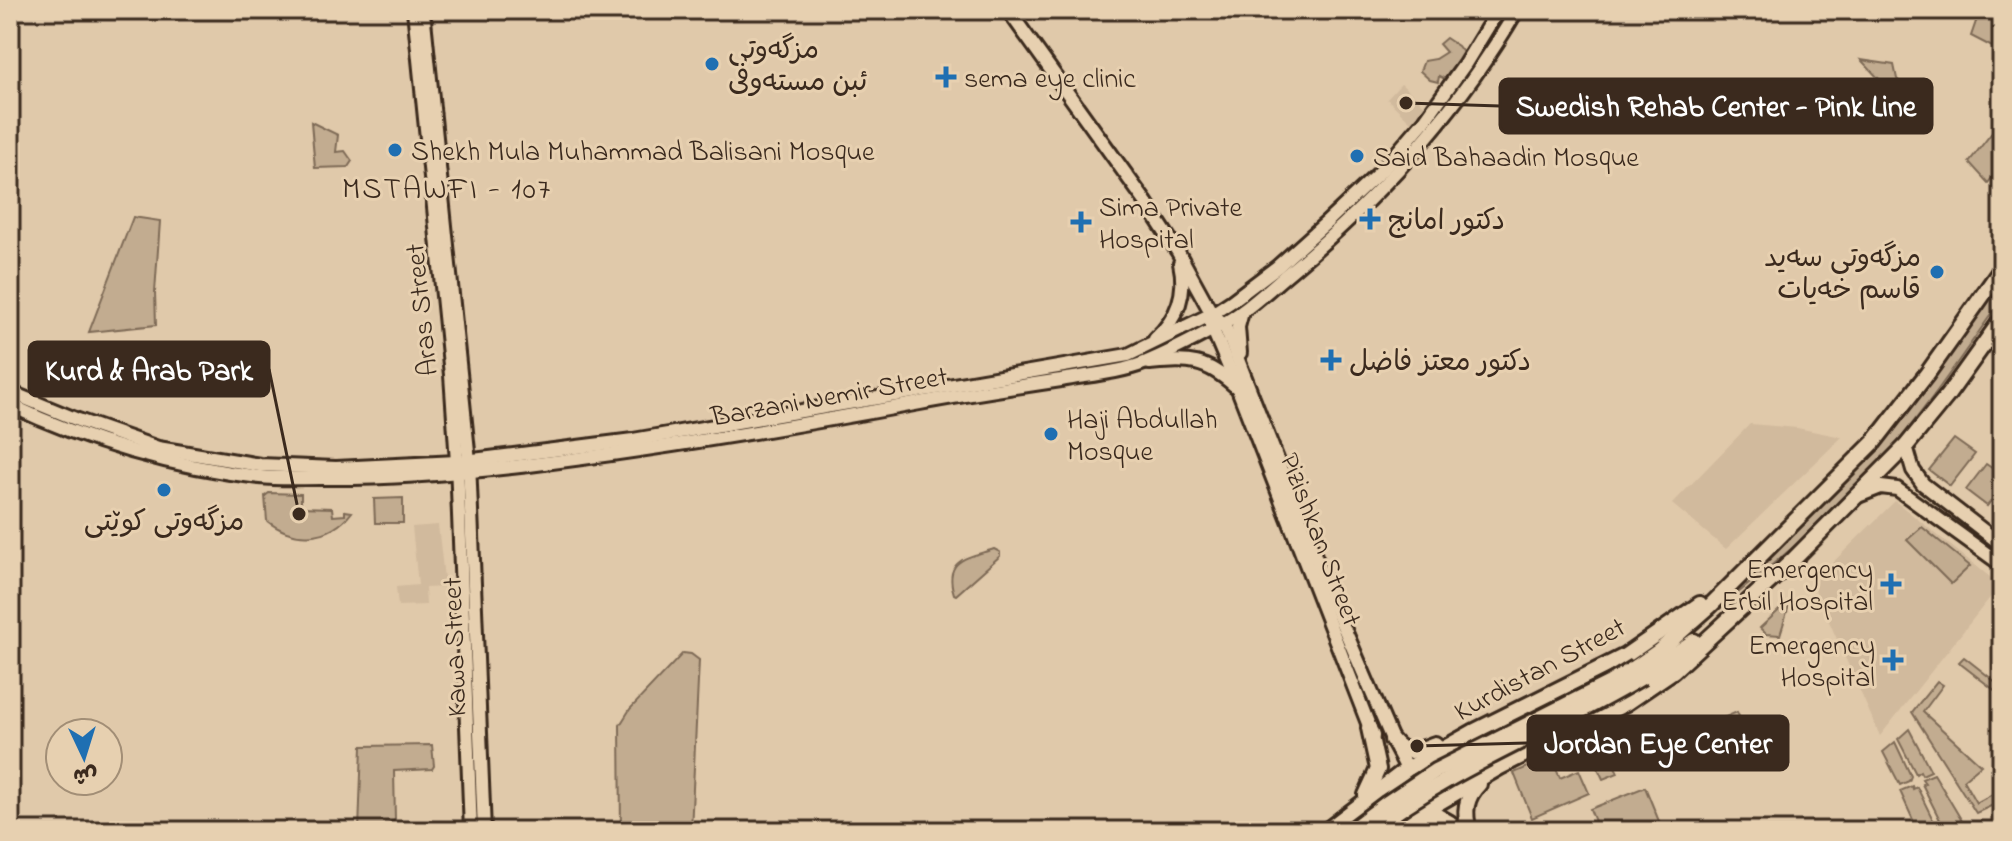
<svg xmlns="http://www.w3.org/2000/svg" width="2012" height="841" font-family="'Indie Flower','Playpen Sans Arabic',sans-serif">
<style>
.built{fill:#d1ba9d}
.green{fill:#c2ac90;stroke:#7e6b57;stroke-width:2}
.lines{fill:none;stroke-linecap:round;stroke-linejoin:round}
.major-casing{stroke:#3b2a1e;stroke-width:18}
.highway-casing{stroke:#3b2a1e;stroke-width:20}
.major{stroke:#e7d0b0;stroke-width:12}
.highway{stroke:#e7d0b0;stroke-width:14}
.highway-bridge-casing{stroke:#3b2a1e;stroke-width:20;stroke-linecap:butt}
.highway-bridge{stroke:#e7d0b0;stroke-width:14}
.poi-dot{fill:#1f6fb2;stroke:#e7d0b0;stroke-width:3}
.labels{text-anchor:middle;stroke-width:6;stroke-linejoin:round;paint-order:stroke}
.poi-label{font-size:28px;fill:#3b2a1e;stroke:#e7d0b0;text-anchor:start}
.street-label{font-size:28px;fill:#3b2a1e;stroke:#e7d0b0}
.neighbourhood-label{font-size:30px;letter-spacing:2px;fill:#3b2a1e;stroke:#e7d0b0}
.leader{fill:none;stroke:#3b2a1e;stroke-width:3}
.callout-dot{fill:#3b2a1e;stroke:#e7d0b0;stroke-width:3}
.callout{fill:#3b2a1e;stroke:#3b2a1e;stroke-width:3}
.callout-label{font-size:30px;text-anchor:middle;font-weight:bold;fill:#fff}
</style>
<rect width="100%" height="100%" fill="#e0c9aa"/>
<filter id="ink" filterUnits="userSpaceOnUse"><feTurbulence type="fractalNoise" baseFrequency=".0125" numOctaves="2"/><feDisplacementMap in="SourceGraphic" scale="16" xChannelSelector="R" yChannelSelector="G"/><feConvolveMatrix kernelMatrix="1 2 1 2 8 2 1 2 1" color-interpolation-filters="sRGB"/></filter>
<g filter="url(#ink)">
<g class="built">
<polygon points="1401,84 1426,106 1413,124 1387,99"/>
<polygon points="1750,424 1797,428 1842,437 1726,549 1672,504"/>
<polygon points="1895,501 2000,585 1880,736 1812,583"/>
<polygon points="438,525 445,587 425,588 426,605 398,606 396,587 418,585 412,527"/>
</g>
<g class="green">
<polygon points="1980,10 2002,15 2002,52 1971,36"/>
<polygon points="1446,38 1458,46 1464,54 1445,79 1439,76 1438,82 1430,80 1420,71 1424,61 1435,59 1446,52 1439,44"/>
<polygon points="1861,60 1894,65 1897,79 1909,93 1900,101"/>
<polygon points="2002,120 2002,165 1988,183 1969,162"/>
<polygon points="311,122 338,135 336,152 345,151 352,161 348,167 315,168"/>
<polygon points="133,217 160,221 155,292 156,325 89,332"/>
<path d="M2002,280V299C1962,355 1923,415 1877,466C1826,524 1763,572 1704,621L1868,459L1907,412Z"/>
<polygon points="1954,439 1975,454 1950,486 1929,470"/>
<polygon points="1986,464 2002,475 2002,487 1987,506 1966,490"/>
<path d="M269,493L301,494V507L332,508L333,516L345,515V511L352,512C330,541 294,542 267,521L265,496Z"/>
<polygon points="403,498 403,523 375,523 374,499"/>
<polygon points="1922,527 1970,566 1951,584 1907,540"/>
<path d="M994,549L1000,552V556L956,595L954,594C943,559 967,558 994,549Z"/>
<polygon points="1791,599 1780,635 1766,634 1760,628"/>
<polygon points="683,653 691,654 699,660 691,831 621,831 620,725 630,709"/>
<polygon points="1964,657 2002,687 2002,696 1962,665 1959,662"/>
<polygon points="1937,681 1943,685 1923,712 1981,765 1963,780 1976,803 2002,789 2002,801 1976,813 1912,712"/>
<polygon points="1737,712 1752,745 1722,759 1707,725"/>
<polygon points="1909,729 1931,771 1922,775 1920,771 1916,774 1898,739"/>
<polygon points="1615,733 1620,748 1610,755 1618,773 1603,779 1589,749"/>
<polygon points="1895,742 1911,776 1909,781 1900,785 1883,752"/>
<polygon points="432,745 434,766 432,769 394,771 395,820 376,831 359,831 362,746"/>
<polygon points="1569,749 1572,756 1554,764 1560,778 1579,770 1589,793 1532,818 1514,773"/>
<polygon points="1934,774 1962,821 1944,828 1922,784 1925,783 1922,779"/>
<polygon points="1912,786 1913,789 1917,787 1938,830 1918,831 1900,791"/>
<polygon points="1645,787 1663,831 1591,831 1590,827 1596,824 1590,809"/>
</g>
<g class="lines">
<g class="major-casing">
<g id="major">
<polyline points="414,10 451,375 457,462 471,831"/>
<polyline points="423,10 469,461 484,831"/>
<polyline points="1008,10 1145,201 1178,252 1212,314 1224,324 1335,607 1394,744 1407,769"/>
<polyline points="1211,325 1238,389 1373,736"/>
<path d="M1155,339C1178,318 1187,293 1180,263"/>
<polyline points="1240,353 1238,327 1242,312"/>
<path d="M1149,363C1189,360 1204,358 1235,386"/>
<polyline points="10,392 78,420 158,448 260,465 336,468 457,462 633,440 1128,355 1212,314 1232,301 1277,267 1326,223 1383,169 1425,120 1465,64 1498,10"/>
<path d="M10,405C88,442 174,467 260,477C279,479 299,478 319,478C389,479 459,473 529,465C660,449 790,427 920,403C967,394 1014,387 1061,380C1088,375 1118,373 1144,363C1169,353 1195,339 1219,326C1246,312 1269,289 1292,270C1382,195 1458,111 1517,10"/>
<polyline points="1906,446 1913,470 1923,484 2002,545"/>
<polyline points="1858,496 1881,487 1897,489 2002,565"/>
</g>
</g>
<g class="highway-casing">
<g id="highway">
<polyline points="1636,667 1659,651 1710,606 1874,442 1927,374 2002,268"/>
<polyline points="1642,677 1694,641"/>
<path d="M1392,740C1405,757 1418,751 1435,744"/>
<polyline points="1366,795 1378,769 1369,728"/>
<polyline points="1421,805 1425,831"/>
<polyline points="1422,807 1450,823"/>
<polyline points="1326,831 1407,769 1473,732 1625,656 1700,604"/>
<polyline points="1390,831 1500,767 1626,703 1673,671 1792,561 1906,446 1947,396 2002,319"/>
<path d="M1469,831C1464,812 1465,798 1479,784"/>
</g>
</g>
<use href="#major" class="major"/>
<use href="#highway" class="highway"/>
<g class="highway-bridge-casing">
<g id="highway-bridge">
<polyline points="1350,831 1387,803 1435,771 1610,683 1636,667"/>
<path d="M1370,831C1453,766 1552,731 1642,677"/>
</g>
</g>
<use href="#highway-bridge" class="highway-bridge"/>
</g>
</g>
<g class="poi-dot">
<circle cx="712" cy="64" r="8"/>
<path d="M942 65h8v8h8v8h-8v8h-8v-8h-8v-8h8z"/>
<circle cx="395" cy="150" r="8"/>
<circle cx="1357" cy="156" r="8"/>
<path d="M1366 207h8v8h8v8h-8v8h-8v-8h-8v-8h8z"/>
<path d="M1077 210h8v8h8v8h-8v8h-8v-8h-8v-8h8z"/>
<circle cx="1937" cy="272" r="8"/>
<path d="M1327 348h8v8h8v8h-8v8h-8v-8h-8v-8h8z"/>
<circle cx="1051" cy="434" r="8"/>
<circle cx="164" cy="490" r="8"/>
<path d="M1887 572h8v8h8v8h-8v8h-8v-8h-8v-8h8z"/>
<path d="M1889 648h8v8h8v8h-8v8h-8v-8h-8v-8h8z"/>
</g>
<g class="labels">
<g class="poi-label">
<text x="728" y="58">مزگەوتی<tspan x="728" dy="32">ئبن مستەوفی</tspan></text>
<text x="964" y="87">sema eye clinic</text>
<text x="411" y="160">Shekh Mula Muhammad Balisani Mosque</text>
<text x="1373" y="166">Said Bahaadin Mosque</text>
<text x="1099" y="216">Sima Private<tspan x="1099" dy="32">Hospital</tspan></text>
<text x="1388" y="229">دكتور امانج</text>
<text x="1921" y="266" text-anchor="end">مزگەوتی سەید<tspan x="1921" dy="32">قاسم خەیات</tspan></text>
<text x="1349" y="370">دكتور معتز فاضل</text>
<text x="1067" y="428">Haji Abdullah<tspan x="1067" dy="32">Mosque</tspan></text>
<text x="164" y="530" text-anchor="middle">مزگەوتی کوێتی</text>
<text x="1873" y="578" text-anchor="end">Emergency<tspan x="1873" dy="32">Erbil Hospital</tspan></text>
<text x="1875" y="654" text-anchor="end">Emergency<tspan x="1875" dy="32">Hospital</tspan></text>
</g>
<g class="street-label">
<text transform="translate(420 310) rotate(-96)" y="10">Aras Street</text>
<text transform="translate(829 395) rotate(-10)" y="10">Barzani Nemir Street</text>
<text transform="translate(1322 539) rotate(69)" y="10">Pizishkan Street</text>
<text transform="translate(453 647) rotate(-92)" y="10">Kawa Street</text>
<text transform="translate(1539 668) rotate(-28)" y="10">Kurdistan Street</text>
</g>
<g class="neighbourhood-label">
<text x="447" y="198">MSTAWFI - 107</text>
</g>
</g>
<path class="leader" d="M1406 103L1500 106M299 514L269 369M1417 746L1528 743"/>
<g class="callout-dot">
<circle cx="1406" cy="103" r="8"/>
<circle cx="299" cy="514" r="8"/>
<circle cx="1417" cy="746" r="8"/>
</g>
<g class="callout">
<rect x="1500" y="79" width="432" height="54" rx="8"/>
<rect x="29" y="342" width="240" height="54" rx="8"/>
<rect x="1528" y="716" width="260" height="54" rx="8"/>
</g>
<g class="callout-label">
<text x="1716" y="116">Swedish Rehab Center - Pink Line</text>
<text x="149" y="380">Kurd &amp; Arab Park</text>
<text x="1658" y="753">Jordan Eye Center</text>
</g>
<rect width="2012" height="841" fill="none" stroke="#e7d0b0" stroke-width="40"/>
<rect x="20" y="20" width="1972" height="801" fill="none" stroke="#3b2a1e" stroke-width="3" filter="url(#ink)"/>
<g transform="translate(84 757) rotate(176)"><circle r="38" fill="#e7d0b0" stroke="#a28e76" stroke-width="2"/>
<path d="M0-6L14 30L0 20L-14 30Z" fill="#1f6fb2"/>
<text y="-12" font-size="22" font-weight="bold" text-anchor="middle" fill="#3b2a1e">ش</text>
</g>
</svg>
